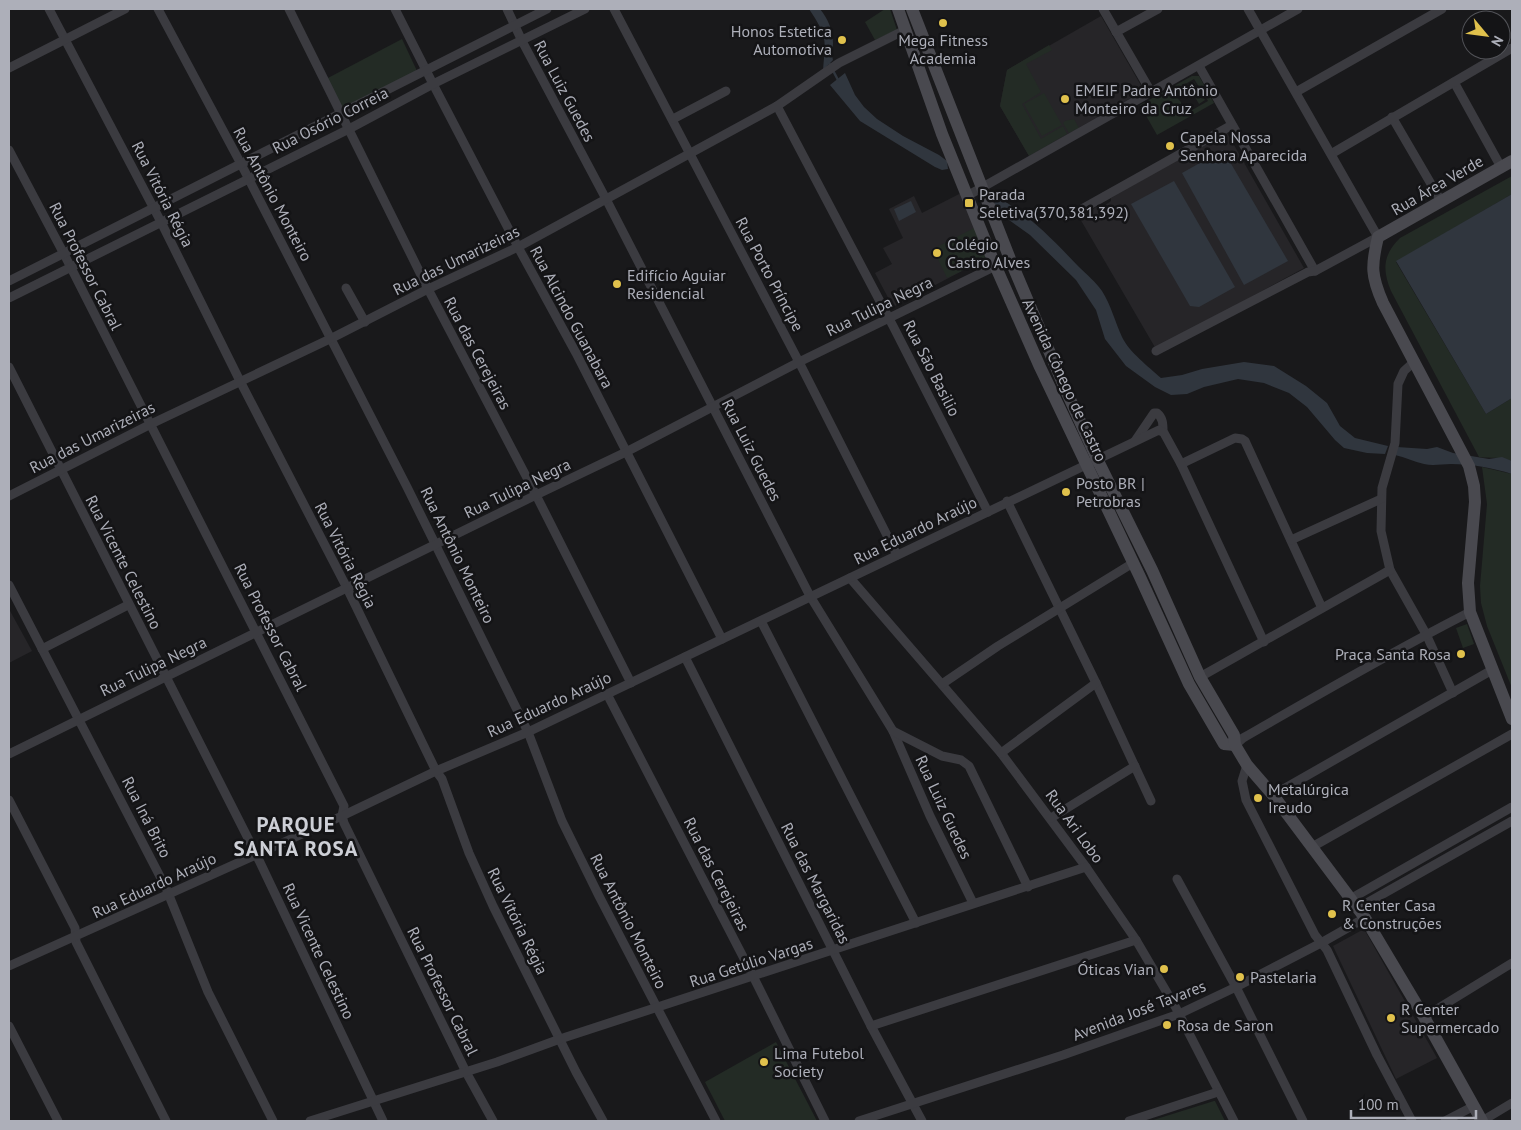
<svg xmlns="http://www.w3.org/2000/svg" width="1521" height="1130" font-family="'PT Sans',sans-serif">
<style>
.built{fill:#262528}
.green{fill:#232b25;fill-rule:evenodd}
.water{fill:#30363e}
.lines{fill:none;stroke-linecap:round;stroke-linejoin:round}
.stream{stroke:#30363e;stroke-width:2.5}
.street{stroke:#3b3b40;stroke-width:9}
.secondary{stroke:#49494f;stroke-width:12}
.poi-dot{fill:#e0c14c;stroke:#141416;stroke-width:2}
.labels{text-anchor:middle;stroke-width:5;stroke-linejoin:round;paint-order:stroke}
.poi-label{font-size:16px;fill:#adafb9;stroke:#141416;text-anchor:start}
.street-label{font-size:16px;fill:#adafb9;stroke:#141416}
.district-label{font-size:21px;font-weight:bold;letter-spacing:1px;fill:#cdcfd6;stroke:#141416}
</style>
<rect width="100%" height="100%" fill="#19191b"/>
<g class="built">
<polygon points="1101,16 1143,89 1142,92 1029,156 1000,106 1007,70"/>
<polygon points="1226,131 1304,268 1156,349 1079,217 1098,206 1101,208 1111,201 1111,198"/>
<polygon points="963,192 989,257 893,307 875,273 892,264 883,248 903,238 889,209 914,196 922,213"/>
<polygon points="9,609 32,651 9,663"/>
<polygon points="1364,929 1437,1058 1396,1079 1333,946"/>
</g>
<g class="green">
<polygon points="885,9 890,9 897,30 875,40 865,22"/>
<polygon points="402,39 417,71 341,110 326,79"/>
<polygon points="1049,45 1052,50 1026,64 1041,92 1022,104 1041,139 1063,126 1067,134 1029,156 1000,106 1007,70"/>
<path d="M1192,76H1199L1214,103L1157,135L1140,105ZM1194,79L1208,101L1185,114L1181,107V102L1174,95L1186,94L1184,91L1175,90Z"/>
<polygon points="1194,82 1205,100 1199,104 1188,85"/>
<polygon points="1044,93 1062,125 1042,136 1024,104"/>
<polygon points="1074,119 1079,128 1069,133 1063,123 1065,121"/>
<path d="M1512,176V194L1396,262L1486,414L1512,398V461C1498,456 1492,459 1479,457L1391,291C1382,269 1383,255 1400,238Z"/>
<polygon points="974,228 989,258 947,278 933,249"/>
<polygon points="1482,467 1512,474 1512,688 1487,626 1481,603 1480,586 1487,504"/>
<polygon points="1467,624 1474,644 1463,648 1456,628"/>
<polygon points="776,1042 817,1121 725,1121 705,1082"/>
<polygon points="1215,1101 1225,1121 1150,1121 1214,1101"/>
</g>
<g class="water">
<path d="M809,9H820C828,19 833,30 833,43C833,49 831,53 833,60L823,70C826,38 827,36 809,9Z"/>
<polygon points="845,73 855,95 864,107 877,119 903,136 939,155 947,161 948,169 942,170 935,167 860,121 830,85"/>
<polygon points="1223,150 1288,261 1244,285 1182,173"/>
<polygon points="1174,181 1235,287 1199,307 1190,306 1131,204"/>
<path d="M991,194C1026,211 1052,239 1078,266C1086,274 1096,282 1102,291C1111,305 1115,322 1122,337C1129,352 1149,367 1161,378L1182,375L1202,369L1244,362L1274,366L1306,386L1327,403L1340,426L1355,438L1388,446L1385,454L1367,453L1344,448L1335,440L1307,407L1289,393L1264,383L1238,379L1204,387L1187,394L1171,395L1155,387L1126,366L1105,339L1096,310L1076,280L1030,235L998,212Z"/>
<polygon points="1512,194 1512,398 1486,414 1396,261"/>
<polygon points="911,201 916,212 899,221 894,209"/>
<path d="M1397,447L1427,449L1437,447L1453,453L1489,459L1502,457L1512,461V474C1493,468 1472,464 1451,464C1442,464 1433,466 1424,464C1414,462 1405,457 1395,455Z"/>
</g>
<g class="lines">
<polyline class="stream" points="828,61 838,80"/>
<g class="street">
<polyline points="49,9 161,222 240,381 347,588 436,771 442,779 469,853 493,906 576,1072 603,1121"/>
<polyline points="158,9 241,164 407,487 528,732 562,821 599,896 716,1121"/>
<polyline points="289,9 428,289 536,495 631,683"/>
<polyline points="395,9 433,84 518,247 576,353 722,639"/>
<polyline points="507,9 522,41 606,199 810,596 893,731 930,816 973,903"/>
<polyline points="614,9 799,362 897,555"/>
<polyline points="1103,9 1151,92"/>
<polyline points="1116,32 1158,9"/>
<polyline points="1199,66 1315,271"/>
<polyline points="9,68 125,9"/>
<polyline points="1454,82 1501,167"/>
<polyline points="1296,92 1442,9"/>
<polyline points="777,106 893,326 988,512"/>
<polyline points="1392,117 1441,201"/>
<polyline points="673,119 726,91"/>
<polyline points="9,150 64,254 344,806 342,816 344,823 466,1072 493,1121"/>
<polyline points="1331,154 1512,48"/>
<polyline points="967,196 1298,9"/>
<polyline points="1073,214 1232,125"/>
<polyline points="9,281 547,9"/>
<polyline points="346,288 365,322"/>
<polyline points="9,298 349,129 433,84 585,9"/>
<polyline points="1156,351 1308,272 1315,271 1378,237 1248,9"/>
<polyline points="1415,361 1404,371 1398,384 1395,443 1382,488 1381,531 1390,570 1426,634 1453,693"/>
<polyline points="9,367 256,854 383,1121"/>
<path d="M1135,441L1154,413H1157C1163,418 1163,424 1163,431"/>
<polyline points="1181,464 1235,438 1242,439 1245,441 1322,608"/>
<polyline points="9,496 151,424 332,338 428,289 518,247 777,106 839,63 905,30"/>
<polyline points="1007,501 1096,683 1151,801"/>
<polyline points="1291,540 1381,499"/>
<polyline points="850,578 1001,753 1086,867 1136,940 1176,1008 1234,1121"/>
<polyline points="9,585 166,888 208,992 273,1121"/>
<polyline points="761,621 916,923"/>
<polyline points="42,649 128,605"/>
<polyline points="685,657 871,1026 922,1121"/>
<polyline points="1200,677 1390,570"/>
<polyline points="942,684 998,646 1133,563"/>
<polyline points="607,694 753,976 825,1121"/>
<polyline points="893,731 942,756 961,760 969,766 1028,887"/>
<path d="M1235,745L1243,738C1318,695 1393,651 1470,612"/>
<polyline points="1001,753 1096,683"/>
<polyline points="9,754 536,495 626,452 799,362 1010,259"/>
<polyline points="1247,765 1242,781 1246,800 1315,935 1327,950 1377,1055 1412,1121"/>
<polyline points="1273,795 1492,670"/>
<polyline points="9,800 75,928 76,942 166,1121"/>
<polyline points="1051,818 1135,766"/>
<polyline points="1312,847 1512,734"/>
<polyline points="1177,879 1236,987 1303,1121"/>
<polyline points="1352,898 1512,807"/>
<polyline points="1358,908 1512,821"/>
<polyline points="9,966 342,816 436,771 528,732 1159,430 1164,433 1181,464 1264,642"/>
<polyline points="1424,1017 1512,963"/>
<polyline points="9,1026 58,1121"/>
<polyline points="871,1026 1136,940"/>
<polyline points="310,1121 497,1062 560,1039 1086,867"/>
<polyline points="859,1121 1063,1055 1179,1014 1236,987 1321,943 1365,918"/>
<polyline points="1129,1121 1218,1092"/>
<polyline points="1445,1121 1474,1106"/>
<polyline points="1482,1121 1512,1103"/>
</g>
<g class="secondary">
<polyline points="898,9 942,134 995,265 1040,367 1140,577 1189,684 1224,744 1235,745"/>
<polyline points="912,9 1010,259 1064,386 1097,459 1152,570 1200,677 1234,735 1235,745 1247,765 1273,795 1365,918 1424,1017 1482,1121"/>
<path d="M1512,161L1378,237C1371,266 1371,276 1383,303L1469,466L1474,486L1475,502L1468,583L1470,612L1512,719"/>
</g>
</g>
<g class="poi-dot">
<circle cx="943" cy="23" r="5"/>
<circle cx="842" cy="40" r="5"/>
<circle cx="1065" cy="99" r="5"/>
<circle cx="1170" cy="146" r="5"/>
<rect x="964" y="198" width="10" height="10" rx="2.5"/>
<circle cx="937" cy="253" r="5"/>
<circle cx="617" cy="284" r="5"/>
<circle cx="1066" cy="492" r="5"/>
<circle cx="1461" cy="654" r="5"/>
<circle cx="1258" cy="798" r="5"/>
<circle cx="1332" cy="914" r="5"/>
<circle cx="1164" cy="969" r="5"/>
<circle cx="1240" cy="977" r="5"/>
<circle cx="1391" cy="1018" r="5"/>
<circle cx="1167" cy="1025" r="5"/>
<circle cx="764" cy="1062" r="5"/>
</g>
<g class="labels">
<g class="poi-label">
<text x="832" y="37" text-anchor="end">Honos Estetica<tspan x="832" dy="18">Automotiva</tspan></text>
<text x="943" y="46" text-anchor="middle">Mega Fitness<tspan x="943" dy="18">Academia</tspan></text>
<text x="1075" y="96">EMEIF Padre Antônio<tspan x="1075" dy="18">Monteiro da Cruz</tspan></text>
<text x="1180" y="143">Capela Nossa<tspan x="1180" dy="18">Senhora Aparecida</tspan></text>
<text x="979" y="200">Parada<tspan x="979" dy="18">Seletiva(370,381,392)</tspan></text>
<text x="947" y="250">Colégio<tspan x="947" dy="18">Castro Alves</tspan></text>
<text x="627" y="281">Edifício Aguiar<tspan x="627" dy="18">Residencial</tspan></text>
<text x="1076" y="489">Posto BR |<tspan x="1076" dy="18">Petrobras</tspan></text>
<text x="1451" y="660" text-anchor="end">Praça Santa Rosa</text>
<text x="1268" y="795">Metalúrgica<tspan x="1268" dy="18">Ireudo</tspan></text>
<text x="1342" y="911">R Center Casa<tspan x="1342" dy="18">&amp; Construções</tspan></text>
<text x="1154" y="975" text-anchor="end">Óticas Vian</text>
<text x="1250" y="983">Pastelaria</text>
<text x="1401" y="1015">R Center<tspan x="1401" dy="18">Supermercado</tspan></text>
<text x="1177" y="1031">Rosa de Saron</text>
<text x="774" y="1059">Lima Futebol<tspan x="774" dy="18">Society</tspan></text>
</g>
<g class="street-label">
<text transform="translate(565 91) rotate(62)" y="6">Rua Luiz Guedes</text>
<text transform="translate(330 120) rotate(-27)" y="6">Rua Osório Correia</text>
<text transform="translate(1437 185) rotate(-30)" y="6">Rua Área Verde</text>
<text transform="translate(163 194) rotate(63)" y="6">Rua Vitória Régia</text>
<text transform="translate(273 194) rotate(62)" y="6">Rua Antônio Monteiro</text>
<text transform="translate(456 260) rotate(-26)" y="6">Rua das Umarizeiras</text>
<text transform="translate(86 266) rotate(63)" y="6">Rua Professor Cabral</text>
<text transform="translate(770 274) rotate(62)" y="6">Rua Porto Príncipe</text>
<text transform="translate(879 306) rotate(-26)" y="6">Rua Tulipa Negra</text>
<text transform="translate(572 317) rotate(62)" y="6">Rua Alcindo Guanabara</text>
<text transform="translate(478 353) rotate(62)" y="6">Rua das Cerejeiras</text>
<text transform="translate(932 368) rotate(63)" y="6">Rua São Basilio</text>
<text transform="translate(1065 380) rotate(65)" y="6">Avenida Cônego de Castro</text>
<text transform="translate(92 437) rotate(-27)" y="6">Rua das Umarizeiras</text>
<text transform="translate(752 450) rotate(63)" y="6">Rua Luiz Guedes</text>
<text transform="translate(517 488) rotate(-26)" y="6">Rua Tulipa Negra</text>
<text transform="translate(915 530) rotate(-26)" y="6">Rua Eduardo Araújo</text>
<text transform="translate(346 555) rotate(63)" y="6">Rua Vitória Régia</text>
<text transform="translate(458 555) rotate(64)" y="6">Rua Antônio Monteiro</text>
<text transform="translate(124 562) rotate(63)" y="6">Rua Vicente Celestino</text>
<text transform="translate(271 627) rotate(63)" y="6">Rua Professor Cabral</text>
<text transform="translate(153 666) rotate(-26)" y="6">Rua Tulipa Negra</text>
<text transform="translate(549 704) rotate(-25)" y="6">Rua Eduardo Araújo</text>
<text transform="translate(944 807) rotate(65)" y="6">Rua Luiz Guedes</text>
<text transform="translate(147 817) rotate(63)" y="6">Rua Iná Brito</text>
<text transform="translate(1075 826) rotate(54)" y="6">Rua Ari Lobo</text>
<text transform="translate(717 874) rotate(63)" y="6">Rua das Cerejeiras</text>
<text transform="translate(816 883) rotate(63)" y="6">Rua das Margaridas</text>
<text transform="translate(154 885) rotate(-25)" y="6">Rua Eduardo Araújo</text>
<text transform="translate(518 921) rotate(64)" y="6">Rua Vitória Régia</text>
<text transform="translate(629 921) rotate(63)" y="6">Rua Antônio Monteiro</text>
<text transform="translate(319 951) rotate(65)" y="6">Rua Vicente Celestino</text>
<text transform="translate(751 962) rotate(-18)" y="6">Rua Getúlio Vargas</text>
<text transform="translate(443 991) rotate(64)" y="6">Rua Professor Cabral</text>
<text transform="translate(1139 1010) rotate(-21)" y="6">Avenida José Tavares</text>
</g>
<g class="district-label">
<text x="296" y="832">PARQUE<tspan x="296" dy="24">SANTA ROSA</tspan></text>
</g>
</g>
<rect width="1521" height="1130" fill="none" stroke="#adafb9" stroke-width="20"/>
<g transform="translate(1486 35) rotate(119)"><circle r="24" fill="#141416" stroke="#515257"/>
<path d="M0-4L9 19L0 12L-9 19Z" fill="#e0c14c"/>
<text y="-8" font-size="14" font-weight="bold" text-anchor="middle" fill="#adafb9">N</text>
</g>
<path d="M1351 1110v8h125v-8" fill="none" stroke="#adafb9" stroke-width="2.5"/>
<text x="1358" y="1110" font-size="15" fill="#adafb9" stroke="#141416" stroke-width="4" paint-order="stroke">100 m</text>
</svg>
